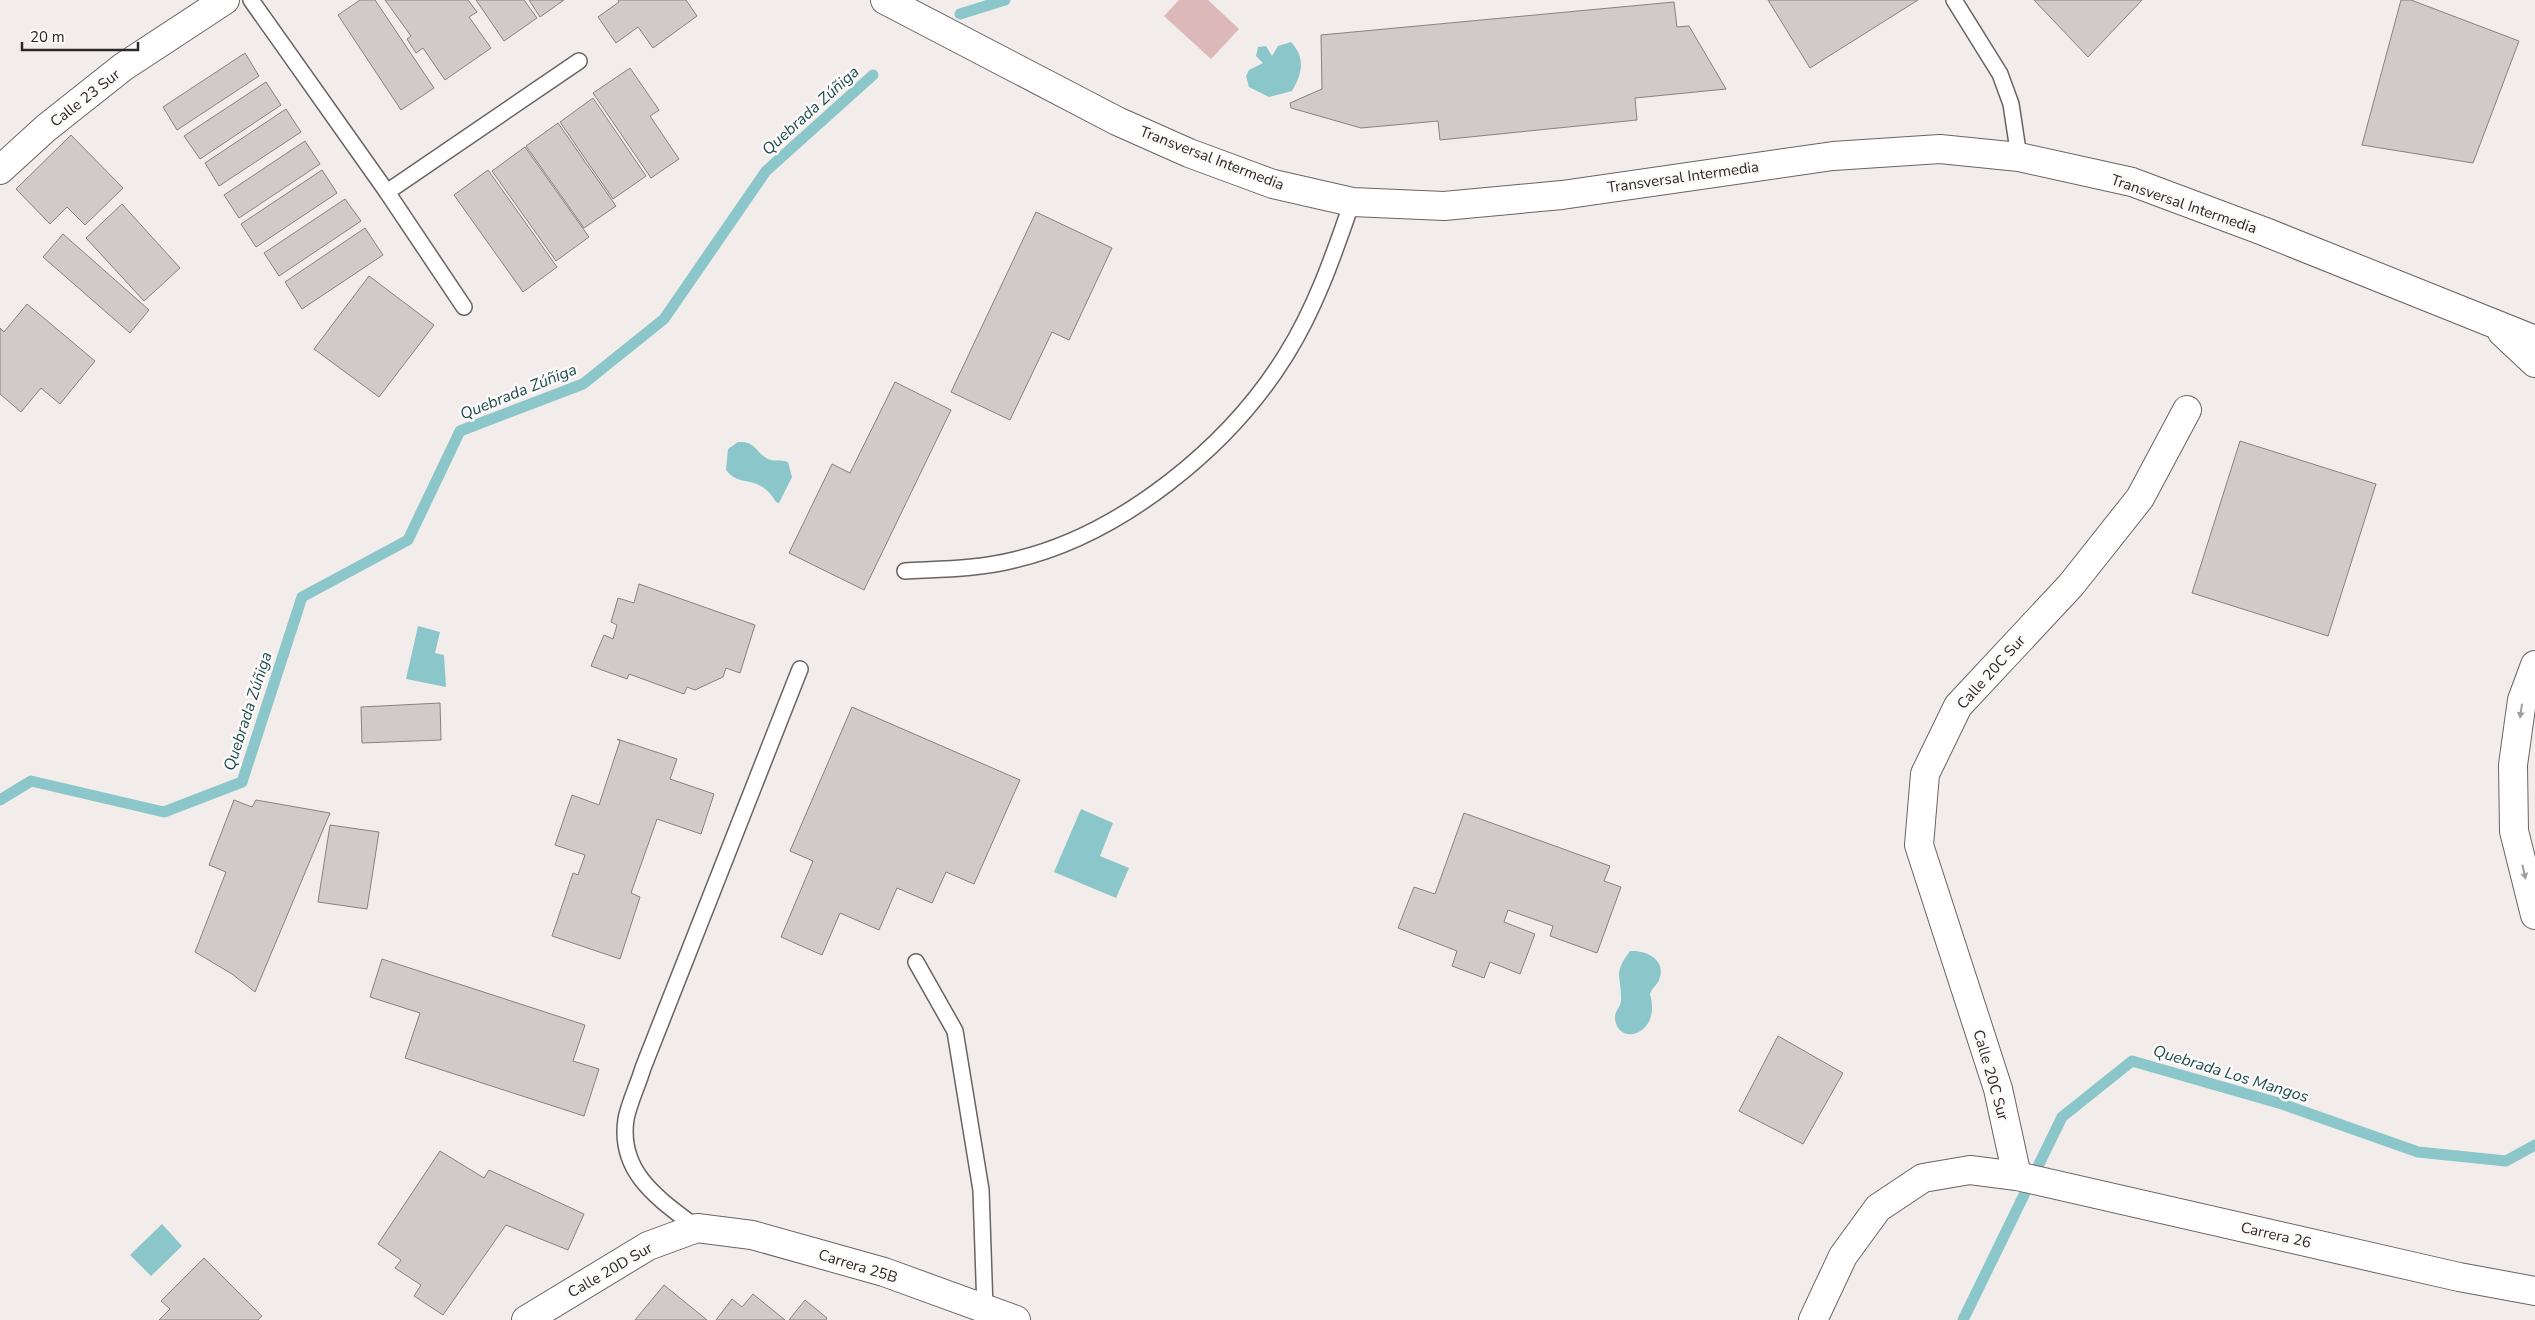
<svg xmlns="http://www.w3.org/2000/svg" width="2535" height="1320" font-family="'Nunito Sans',sans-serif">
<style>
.green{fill:#dcb9b8}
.water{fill:#8bc7ca}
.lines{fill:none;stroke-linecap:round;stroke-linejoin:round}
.stream{stroke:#8bc7ca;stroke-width:11}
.building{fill:#d0caca;stroke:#878282}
.lane-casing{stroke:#696363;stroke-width:18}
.street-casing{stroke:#696363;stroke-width:30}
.secondary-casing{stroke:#696363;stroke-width:30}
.lane{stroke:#fff;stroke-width:15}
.street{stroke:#fff;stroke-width:28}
.secondary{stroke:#fff;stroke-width:28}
.oneway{fill:#a09e9e}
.labels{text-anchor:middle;stroke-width:5;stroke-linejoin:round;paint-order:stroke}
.street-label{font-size:15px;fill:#2b2828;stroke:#fef9f9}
.water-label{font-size:16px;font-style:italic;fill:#194e51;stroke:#fef9f9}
</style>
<rect width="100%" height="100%" fill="#f2eceb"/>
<polygon class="green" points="1179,0 1208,0 1239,29 1211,59 1164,16"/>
<g class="water">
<path d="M1291,42C1306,58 1302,74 1292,91L1269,97L1249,87L1246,76L1249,70L1263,63L1256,56L1258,47L1266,46L1272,56L1278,46Z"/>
<path d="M738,442C756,441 755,452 768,459C773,462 781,459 788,462L792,477L779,503L776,502C758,472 740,489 726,470L728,449Z"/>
<polygon points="418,626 440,632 435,653 444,655 446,687 406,679"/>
<polygon points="1081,809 1113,823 1100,856 1129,868 1116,898 1054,872"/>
<path d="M1630,951C1647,950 1667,960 1659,980C1657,985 1652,988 1650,994C1662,1035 1618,1047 1615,1019C1614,1012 1620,1008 1621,1001C1622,976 1612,975 1630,951Z"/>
<polygon points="162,1224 182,1246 151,1276 130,1255"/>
</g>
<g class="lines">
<g class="stream">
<polyline points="960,14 1005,0"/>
<polyline points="0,800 31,781 164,812 242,782 302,597 408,540 460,431 583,384 664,319 766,171 873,75"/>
<polyline points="1963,1320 2062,1117 2132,1061 2282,1104 2418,1152 2506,1161 2535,1145"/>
</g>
</g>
<g class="building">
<polygon points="360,0 375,0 434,88 401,110 338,15"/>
<polygon points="385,0 468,0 477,12 469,17 491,48 445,80 423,48 416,53 407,39 411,36"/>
<polygon points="476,0 524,0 537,18 504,41"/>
<polygon points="529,0 564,0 540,17"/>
<polygon points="618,0 686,0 697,16 653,48 638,27 616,43 598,17 619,2"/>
<polygon points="1768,0 1918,0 1810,68"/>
<polygon points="2034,0 2142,0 2088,57"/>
<polygon points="2401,0 2411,0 2519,41 2473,163 2362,145"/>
<polygon points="1674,2 1677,27 1689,26 1726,89 1635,98 1637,120 1440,140 1438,121 1361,128 1291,108 1290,103 1322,89 1321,35"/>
<polygon points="245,53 259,76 177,130 163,107"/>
<polygon points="630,68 659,110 650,116 679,159 651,178 593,93"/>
<polygon points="266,82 281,105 200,159 184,136"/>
<polygon points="593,98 646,176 613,199 560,122"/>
<polygon points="286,109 301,132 219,186 205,163"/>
<polygon points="558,123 616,206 584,228 526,146"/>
<polygon points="71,135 123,188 85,225 67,207 50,224 16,189"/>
<polygon points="305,141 320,164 239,218 224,195"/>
<polygon points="525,147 589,237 556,261 492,171"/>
<polygon points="322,170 337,193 256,247 241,224"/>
<polygon points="488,170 557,267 523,292 454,195"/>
<polygon points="345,199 361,221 279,276 264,253"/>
<polygon points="122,204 180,268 144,301 86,238"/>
<polygon points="1036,212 1112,248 1069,340 1052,332 1010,420 951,392"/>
<polygon points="365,228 383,255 302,309 285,282"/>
<polygon points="63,234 149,310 130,333 43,257"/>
<polygon points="369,276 434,325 379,397 314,349"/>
<polygon points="27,304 95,361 60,404 41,388 21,412 0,394 0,328 4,332"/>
<polygon points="895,382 951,410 864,590 789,553 832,464 850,473"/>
<polygon points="2240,441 2376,484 2328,636 2192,593"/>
<polygon points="639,584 755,625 740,673 726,668 723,677 695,690 687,687 684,694 629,674 627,679 591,666 604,635 613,639 617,625 611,622 618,598 634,603"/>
<polygon points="440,703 441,740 362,743 361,707"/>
<polygon points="852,707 1020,780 974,884 946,872 932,903 897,888 879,930 840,913 822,955 781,937 813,861 790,851"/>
<polygon points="617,739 677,759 670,779 714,794 701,834 657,819 631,893 640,897 620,959 552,936 573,873 578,875 585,855 555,845 572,795 599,805 620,741"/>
<polygon points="234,800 252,807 256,800 330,813 255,992 232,974 195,952 226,872 209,865"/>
<polygon points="1464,813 1610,866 1604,881 1621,887 1597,953 1550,936 1553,926 1508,910 1504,922 1535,934 1520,974 1490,962 1484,978 1452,966 1457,951 1398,928 1414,887 1435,894"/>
<polygon points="330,825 379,832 367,909 318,902"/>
<polygon points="382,959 585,1025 573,1061 599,1069 584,1116 405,1058 420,1013 370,997"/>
<polygon points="1778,1036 1843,1073 1803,1144 1739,1111"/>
<polygon points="440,1151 484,1178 489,1170 584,1214 568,1250 506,1225 443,1315 414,1296 421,1285 395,1268 401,1260 378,1244"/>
<polygon points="204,1258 262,1316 258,1320 159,1320 170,1309 161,1301"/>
<polygon points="664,1285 707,1320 635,1320"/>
<polygon points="753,1294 785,1320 716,1320 732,1299 742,1307"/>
<polygon points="805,1300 827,1318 826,1320 789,1320"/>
</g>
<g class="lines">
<g class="lane-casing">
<g id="lane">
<polyline points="251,0 387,192 464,307"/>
<polyline points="1954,0 2000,74 2011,104 2019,157"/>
<polyline points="387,192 579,61"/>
<path d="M905,571C940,569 979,569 1014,560C1121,535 1229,447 1286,355C1316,307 1334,254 1352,202"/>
<polyline points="916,962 955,1031 981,1190 985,1309"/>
<path d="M697,1228C659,1199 618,1173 626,1119C629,1103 638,1085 643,1068L800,669"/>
</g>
</g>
<g class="street-casing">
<g id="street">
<polyline points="0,170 46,128 123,67 225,0"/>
<polyline points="2017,1176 1998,1089 1919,845 1925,774 1958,706 2071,585 2140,498 2187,410"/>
<polyline points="526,1320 648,1246 697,1228 752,1235 884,1272 1016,1320"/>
<polyline points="1813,1320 1843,1256 1878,1208 1923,1178 1970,1170 2017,1176 2459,1277 2535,1291"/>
</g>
</g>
<g class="secondary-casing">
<g id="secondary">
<polyline points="885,0 1117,121 1189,153 1273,184 1352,202 1444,206 1562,195 1833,156 1940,149 2019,157 2132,182 2263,231 2535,340"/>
<polyline points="2502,332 2535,363"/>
<polyline points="2535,665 2522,700 2513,765 2514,831 2535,915"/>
</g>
</g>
<use href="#lane" class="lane"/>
<use href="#street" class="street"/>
<use href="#secondary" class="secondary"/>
</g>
<defs><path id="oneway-solid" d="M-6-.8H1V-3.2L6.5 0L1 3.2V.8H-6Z" transform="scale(1.25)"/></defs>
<g class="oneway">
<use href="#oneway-solid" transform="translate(2521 711) rotate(98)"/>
<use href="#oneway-solid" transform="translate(2524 872) rotate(77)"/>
</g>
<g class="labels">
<g class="street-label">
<text transform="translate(85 98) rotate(-38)" y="5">Calle 23 Sur</text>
<text transform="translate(1212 158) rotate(21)" y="5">Transversal Intermedia</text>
<text transform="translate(1683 177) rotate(-8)" y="5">Transversal Intermedia</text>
<text transform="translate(2184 204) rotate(19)" y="5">Transversal Intermedia</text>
<text transform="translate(1991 672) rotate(-48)" y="5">Calle 20C Sur</text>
<text transform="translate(1991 1075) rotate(74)" y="5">Calle 20C Sur</text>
<text transform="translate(2276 1235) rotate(13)" y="5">Carrera 26</text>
<text transform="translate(858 1266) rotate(17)" y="5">Carrera 25B</text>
<text transform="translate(610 1270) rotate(-30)" y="5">Calle 20D Sur</text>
</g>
<g class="water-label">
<text transform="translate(810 110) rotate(-42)" y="6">Quebrada Zúñiga</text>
<text transform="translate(518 391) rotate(-22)" y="6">Quebrada Zúñiga</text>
<text transform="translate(247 711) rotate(-72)" y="6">Quebrada Zúñiga</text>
<text transform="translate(2231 1073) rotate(17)" y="6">Quebrada Los Mangos</text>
</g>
</g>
<path d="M22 42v8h116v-8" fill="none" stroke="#2b2828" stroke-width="2.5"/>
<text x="30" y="42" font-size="15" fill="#2b2828" stroke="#fef9f9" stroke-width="4" paint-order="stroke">20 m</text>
</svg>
